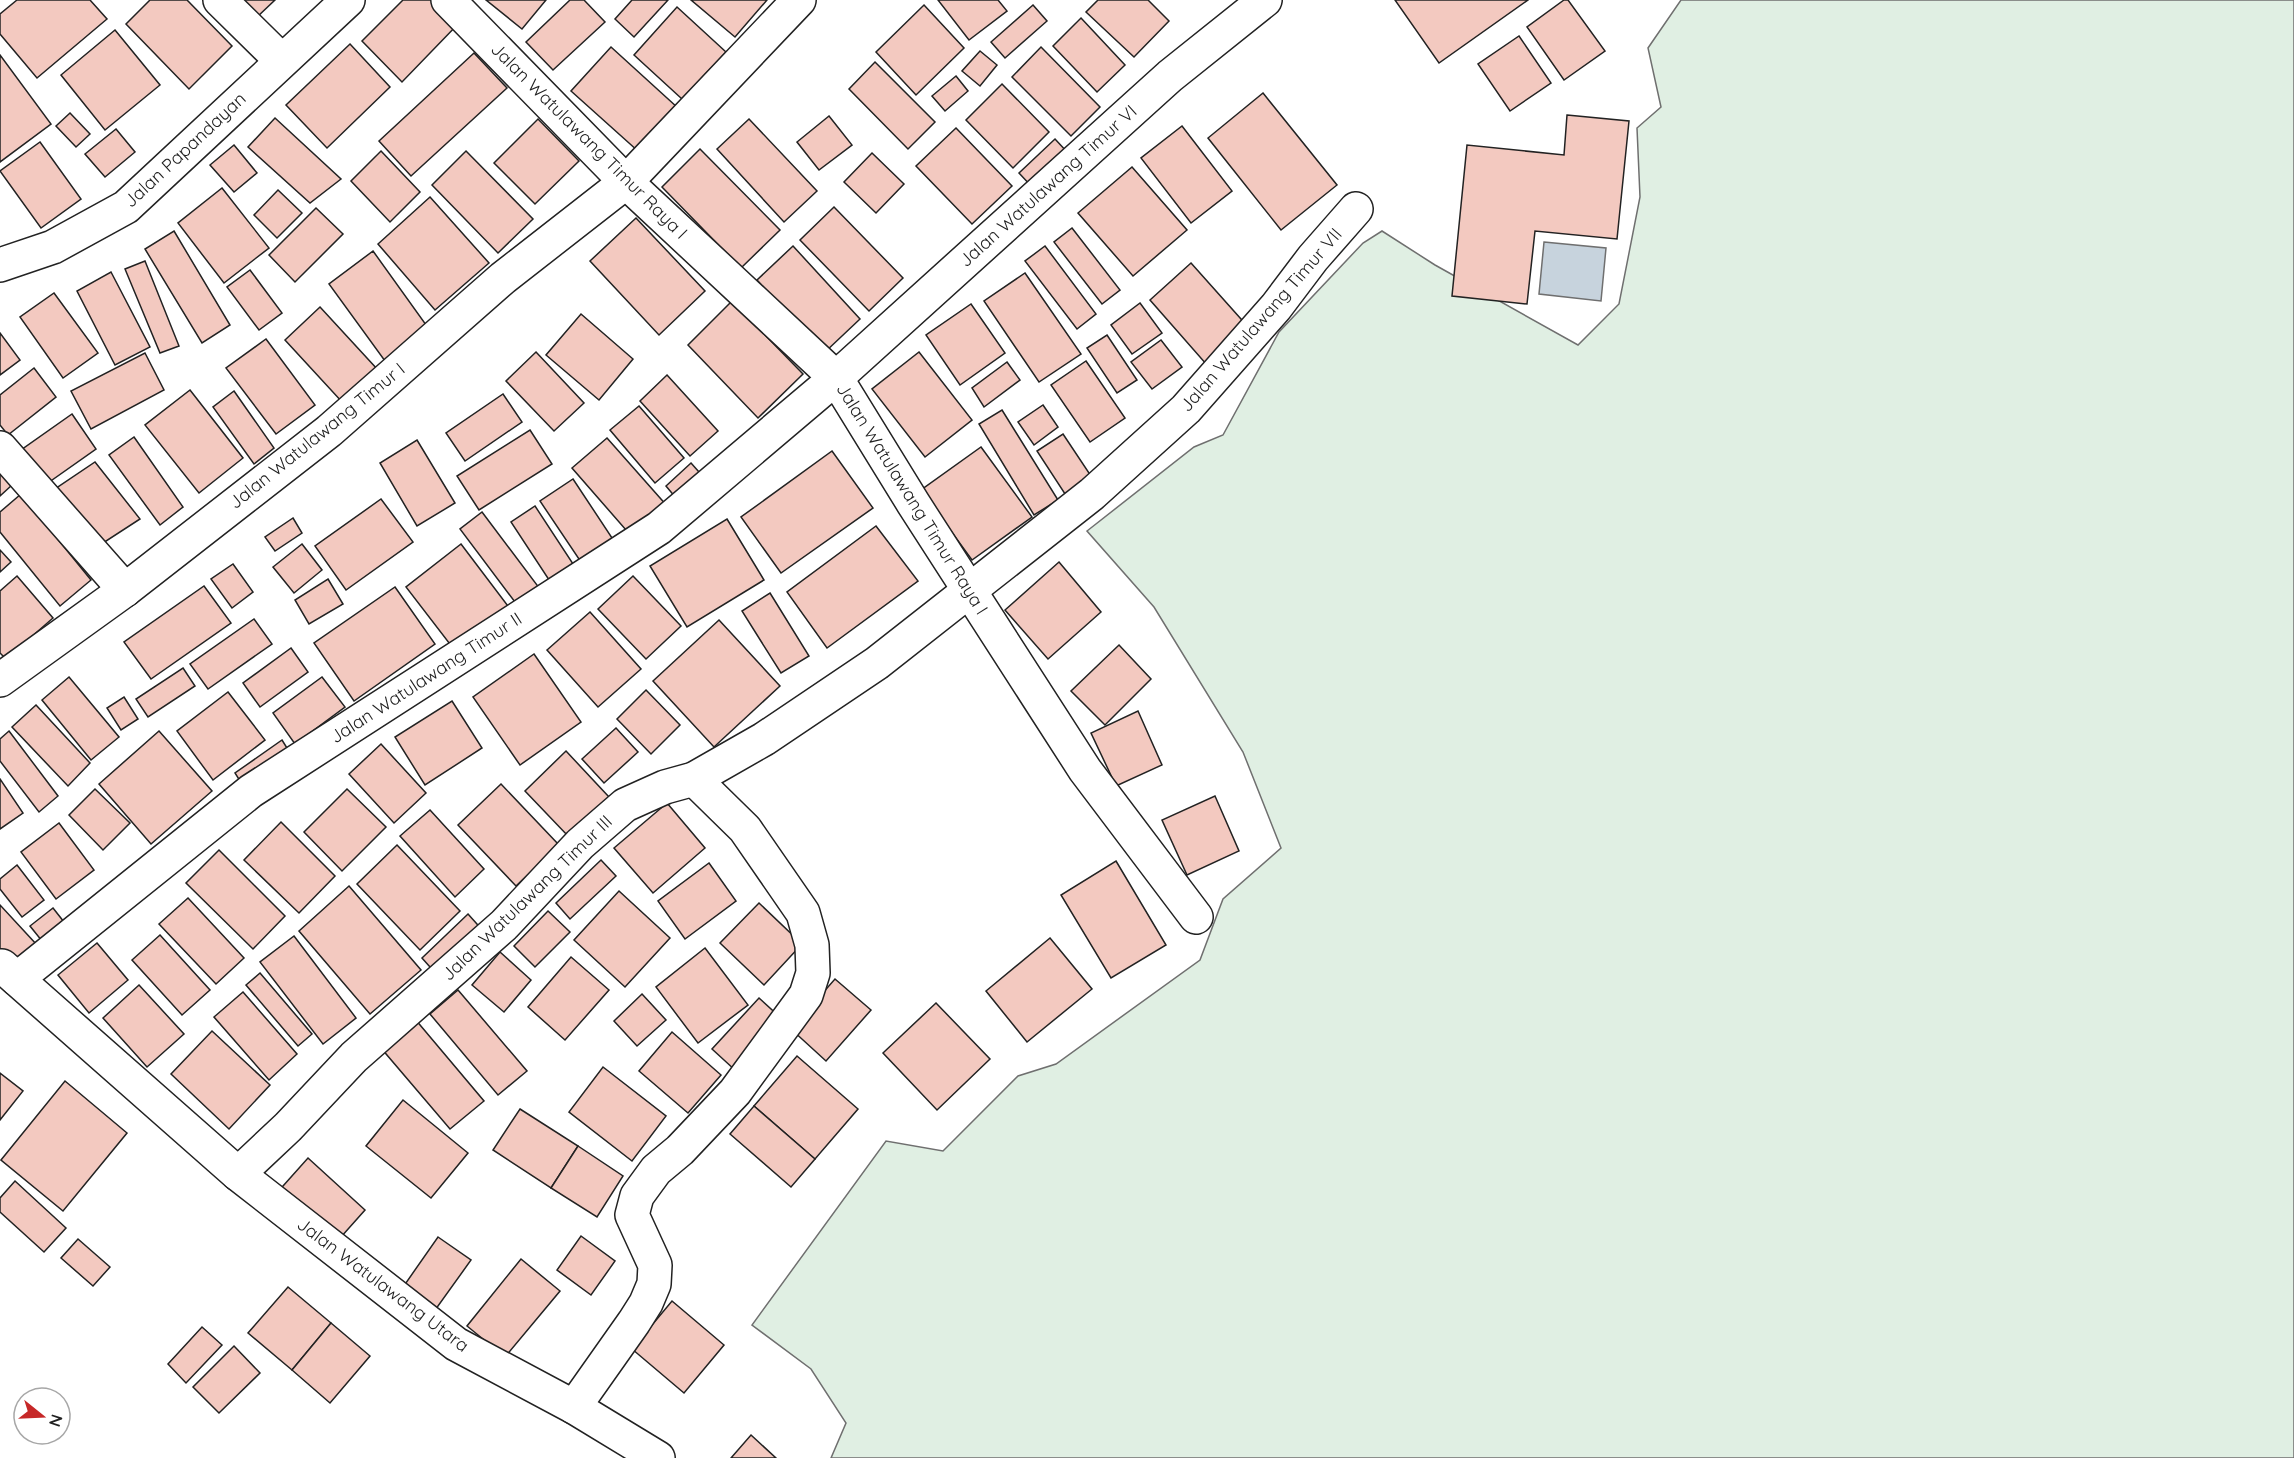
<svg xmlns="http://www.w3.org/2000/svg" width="2294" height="1458" font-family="Quicksand,sans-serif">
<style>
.green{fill:#e0efe3;stroke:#6f6f6f;stroke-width:1.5}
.water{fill:#c7d3dd;stroke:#6f6f6f;stroke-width:1.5}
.building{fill:#f3c9c0;stroke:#222;stroke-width:1.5}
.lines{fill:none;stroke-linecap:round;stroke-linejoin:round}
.minor-casing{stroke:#222;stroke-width:36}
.major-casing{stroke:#222;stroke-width:36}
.minor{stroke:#fff;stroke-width:33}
.major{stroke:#fff;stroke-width:33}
.labels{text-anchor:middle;stroke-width:4.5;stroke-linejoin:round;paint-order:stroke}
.street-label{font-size:18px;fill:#222;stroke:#fff}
</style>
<rect width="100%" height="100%" fill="#fff"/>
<polygon class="green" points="1681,0 2294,0 2294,1458 831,1458 846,1423 811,1369 752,1325 886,1141 943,1151 1018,1076 1056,1064 1200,960 1223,899 1281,848 1243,752 1154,607 1087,531 1194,447 1223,435 1279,332 1363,243 1382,231 1435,265 1578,345 1619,304 1640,197 1637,128 1661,107 1648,48"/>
<polygon class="water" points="1544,242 1606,248 1601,301 1539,294"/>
<g class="building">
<polygon points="17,0 90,0 107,19 37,78 0,34 0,14"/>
<polygon points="150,0 187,0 232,46 189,89 126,24"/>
<polygon points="237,0 275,0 256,18"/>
<polygon points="403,0 436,0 459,23 402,82 362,41"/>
<polygon points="486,0 546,0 522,29"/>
<polygon points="570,0 584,0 605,22 553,70 526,42"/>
<polygon points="632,0 668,0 634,37 615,19"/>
<polygon points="691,0 767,0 735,37"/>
<polygon points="938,0 998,0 1007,11 969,40"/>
<polygon points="1098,0 1148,0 1169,21 1134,57 1086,12"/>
<polygon points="1395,0 1528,0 1439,63"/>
<polygon points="1564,0 1568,0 1605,51 1564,80 1527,27"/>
<polygon points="924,5 964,48 916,95 876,52"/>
<polygon points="1033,5 1047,21 1005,58 991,42"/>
<polygon points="677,7 726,52 682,99 634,55"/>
<polygon points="1081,18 1125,65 1097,92 1053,46"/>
<polygon points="115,30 160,85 105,130 61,75"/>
<polygon points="1519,36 1551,83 1510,111 1478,64"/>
<polygon points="350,44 390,87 327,148 286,105"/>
<polygon points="611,47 678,108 639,152 571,91"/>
<polygon points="1041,47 1100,107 1071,136 1012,77"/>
<polygon points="980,51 997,65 980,86 962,71"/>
<polygon points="474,53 507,88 411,176 379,141"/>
<polygon points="0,55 51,124 0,162"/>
<polygon points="875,62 935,122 908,149 849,89"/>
<polygon points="956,76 968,91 945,111 932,96"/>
<polygon points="1002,84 1049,132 1013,168 966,120"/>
<polygon points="1263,93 1337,185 1281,230 1208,138"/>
<polygon points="70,113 90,134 76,147 56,126"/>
<polygon points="1567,115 1629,121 1617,239 1535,231 1527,304 1452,296 1467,145 1564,155"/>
<polygon points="829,116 852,145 819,170 797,142"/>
<polygon points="275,118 341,179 310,203 248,147"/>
<polygon points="538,119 579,161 535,204 494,163"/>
<polygon points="749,119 817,191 784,222 717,149"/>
<polygon points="1182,126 1232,191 1191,223 1141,158"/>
<polygon points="956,128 1012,186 972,224 916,166"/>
<polygon points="116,129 135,152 105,177 85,154"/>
<polygon points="1055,139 1068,153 1033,188 1019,173"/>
<polygon points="40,142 81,199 41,228 0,171"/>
<polygon points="234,145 257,173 234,192 210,165"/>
<polygon points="700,149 780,230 741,268 662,187"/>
<polygon points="381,151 420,192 390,222 351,181"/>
<polygon points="466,151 533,219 498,253 432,185"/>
<polygon points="872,153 904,184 876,213 844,182"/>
<polygon points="1132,167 1187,230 1133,276 1078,213"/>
<polygon points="222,188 269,248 224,283 178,223"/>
<polygon points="278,190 302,213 277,238 254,215"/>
<polygon points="430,197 489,263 435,310 378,244"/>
<polygon points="834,207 903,278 869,311 800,240"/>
<polygon points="316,208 343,234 295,282 269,255"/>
<polygon points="636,218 705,291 659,335 590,261"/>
<polygon points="1072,228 1120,290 1102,304 1054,242"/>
<polygon points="174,231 230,325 202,343 145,249"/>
<polygon points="793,246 860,319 824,353 757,280"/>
<polygon points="1045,246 1096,314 1077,329 1025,261"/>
<polygon points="373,251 429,329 385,361 329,284"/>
<polygon points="145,261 179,346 160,353 125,269"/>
<polygon points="1191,263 1249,328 1207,365 1150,300"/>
<polygon points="250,270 282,313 259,330 227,287"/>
<polygon points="111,272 150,347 115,365 77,291"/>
<polygon points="1025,273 1081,354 1039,382 984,301"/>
<polygon points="54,293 98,353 63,378 20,317"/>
<polygon points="732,301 803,374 758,418 688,345"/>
<polygon points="1140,303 1162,333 1132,354 1111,325"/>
<polygon points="971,304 1005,353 960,385 926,335"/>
<polygon points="320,307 378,370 343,403 285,340"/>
<polygon points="581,314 633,359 599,400 546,355"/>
<polygon points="0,333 20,360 0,375"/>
<polygon points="1107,335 1137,380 1117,393 1087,348"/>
<polygon points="266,339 315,405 276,434 226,368"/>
<polygon points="1161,340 1182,367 1152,389 1131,362"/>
<polygon points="536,352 584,403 554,431 506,381"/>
<polygon points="919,352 972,420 925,457 872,389"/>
<polygon points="145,353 164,390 91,429 71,391"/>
<polygon points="1086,361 1125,418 1090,442 1051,385"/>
<polygon points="1007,362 1020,380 984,407 972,388"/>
<polygon points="34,368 56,397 8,435 0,425 0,395"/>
<polygon points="667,375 718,431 690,456 640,401"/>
<polygon points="190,390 243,458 199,493 145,425"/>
<polygon points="234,391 274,448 254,464 213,407"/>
<polygon points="503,394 522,422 465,461 446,433"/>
<polygon points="1043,405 1058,427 1034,445 1018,422"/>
<polygon points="639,406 684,458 655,483 610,430"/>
<polygon points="1002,410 1058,500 1034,515 979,424"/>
<polygon points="72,414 96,449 45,485 21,450"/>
<polygon points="530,430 552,464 479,510 457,476"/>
<polygon points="1063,434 1093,479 1067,497 1037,451"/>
<polygon points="134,437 183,507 160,525 109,455"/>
<polygon points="607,438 668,507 633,538 572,468"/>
<polygon points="417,440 455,503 417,526 380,463"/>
<polygon points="981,447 1032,517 972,560 921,490"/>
<polygon points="832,451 873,508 781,573 741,517"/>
<polygon points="95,462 140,519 100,545 55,489"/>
<polygon points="691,463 707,481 681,504 666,486"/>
<polygon points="0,472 12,485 0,496"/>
<polygon points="573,479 618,547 585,568 540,501"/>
<polygon points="21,494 91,580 60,606 0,532 0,512"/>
<polygon points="381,499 413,542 346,590 315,546"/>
<polygon points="535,506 579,573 555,589 511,522"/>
<polygon points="482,512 540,589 518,606 460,529"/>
<polygon points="293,518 302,533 275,551 265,537"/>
<polygon points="727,519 764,580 687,627 650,566"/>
<polygon points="876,526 918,581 827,648 787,592"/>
<polygon points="302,544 322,570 294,593 273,567"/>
<polygon points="461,544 511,610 456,652 406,587"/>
<polygon points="0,550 11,562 0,572"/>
<polygon points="1059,562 1101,612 1048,659 1005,610"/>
<polygon points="233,564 253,592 232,608 211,579"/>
<polygon points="17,576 53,618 6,659 0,653 0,591"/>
<polygon points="633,576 681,626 646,659 598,609"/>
<polygon points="328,579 343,604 309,624 295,600"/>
<polygon points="204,586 231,623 151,679 124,642"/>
<polygon points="395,587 435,644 354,701 314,643"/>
<polygon points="770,593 809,656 781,673 742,611"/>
<polygon points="590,612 641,669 598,707 547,650"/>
<polygon points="254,619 272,644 208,689 190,664"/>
<polygon points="719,620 780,686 714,747 653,681"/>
<polygon points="1119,645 1151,679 1105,725 1071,691"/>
<polygon points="291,648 308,672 260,707 243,683"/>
<polygon points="534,654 581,722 520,765 473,697"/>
<polygon points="183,668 195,686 148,717 136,699"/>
<polygon points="69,677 119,737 91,760 42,700"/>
<polygon points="322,677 345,707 295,744 273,713"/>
<polygon points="646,690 680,725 651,754 617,719"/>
<polygon points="228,692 265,740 213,780 177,731"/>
<polygon points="124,697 138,719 121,730 107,708"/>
<polygon points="452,701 482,748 425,785 395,737"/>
<polygon points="36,705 90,763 68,786 12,727"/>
<polygon points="1138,711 1162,765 1116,786 1091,733"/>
<polygon points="616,728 638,752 604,783 582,759"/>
<polygon points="9,731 58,796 39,812 0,761 0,739"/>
<polygon points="159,731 212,791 151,844 99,784"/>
<polygon points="282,740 287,748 240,781 235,773"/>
<polygon points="381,744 426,793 394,823 349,774"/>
<polygon points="566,751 609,797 568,836 525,791"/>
<polygon points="0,779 23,813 0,829"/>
<polygon points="501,784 559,845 516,886 458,825"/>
<polygon points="95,789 130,823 103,850 69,815"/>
<polygon points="347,789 386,827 342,871 304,832"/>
<polygon points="1215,796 1239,851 1187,875 1162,820"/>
<polygon points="667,803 705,848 653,893 614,848"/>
<polygon points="430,810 484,869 455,897 400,836"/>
<polygon points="281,822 335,876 299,913 244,860"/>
<polygon points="59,823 94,870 56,899 21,852"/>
<polygon points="397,845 460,911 420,950 357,884"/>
<polygon points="219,850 285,916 253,949 186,883"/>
<polygon points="601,860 616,876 570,919 556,903"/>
<polygon points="1116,861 1166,945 1111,978 1061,895"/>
<polygon points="709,863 736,901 685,939 658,901"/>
<polygon points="17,865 44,900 22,917 0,889 0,879"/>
<polygon points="349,886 421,970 370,1014 299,931"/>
<polygon points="619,891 670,938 625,987 574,940"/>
<polygon points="188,898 244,958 216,984 159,924"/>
<polygon points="759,903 802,944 764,985 720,943"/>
<polygon points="0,905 37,945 14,967 0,952"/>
<polygon points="53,908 64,922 42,941 30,926"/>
<polygon points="548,911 570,932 535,967 514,946"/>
<polygon points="468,914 485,933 438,976 422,958"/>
<polygon points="160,935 210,990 182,1015 132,960"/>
<polygon points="294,936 356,1018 323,1044 260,962"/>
<polygon points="1050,938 1092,989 1027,1042 986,991"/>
<polygon points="97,943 128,980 89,1013 58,975"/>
<polygon points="705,948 748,1005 698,1043 656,987"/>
<polygon points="500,952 531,980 504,1012 472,985"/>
<polygon points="571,957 609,990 565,1040 528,1007"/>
<polygon points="260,973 312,1034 298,1046 246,985"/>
<polygon points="835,979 871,1010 826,1061 791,1029"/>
<polygon points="139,985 184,1034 147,1067 103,1018"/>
<polygon points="458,990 527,1071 498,1095 430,1014"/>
<polygon points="243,992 297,1054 269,1080 214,1017"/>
<polygon points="642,994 666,1020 637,1046 614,1021"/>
<polygon points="759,998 782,1019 736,1071 712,1049"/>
<polygon points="936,1003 990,1059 937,1110 883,1053"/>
<polygon points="415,1019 484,1101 450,1129 381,1048"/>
<polygon points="212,1031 270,1085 229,1129 171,1074"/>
<polygon points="672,1032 721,1075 688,1113 639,1071"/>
<polygon points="797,1056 858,1109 815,1159 754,1106"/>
<polygon points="603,1067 666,1116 632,1161 569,1112"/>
<polygon points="0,1073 23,1091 0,1120"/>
<polygon points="65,1081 127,1133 63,1211 1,1160"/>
<polygon points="403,1100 468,1153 431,1198 366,1146"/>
<polygon points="754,1106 815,1159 791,1187 730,1134"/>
<polygon points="520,1109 578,1146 551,1188 493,1150"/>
<polygon points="578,1146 623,1176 597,1217 551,1188"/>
<polygon points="308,1158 365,1210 333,1246 275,1195"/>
<polygon points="15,1181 66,1228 44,1252 0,1212 0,1198"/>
<polygon points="581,1236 615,1261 591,1295 557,1270"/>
<polygon points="438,1237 471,1260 433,1313 401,1290"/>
<polygon points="78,1239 110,1267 93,1286 61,1258"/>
<polygon points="521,1259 560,1291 505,1357 467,1326"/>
<polygon points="288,1287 331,1323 292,1370 248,1333"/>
<polygon points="672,1301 724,1345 684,1393 632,1349"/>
<polygon points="331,1323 370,1356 330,1403 292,1370"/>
<polygon points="202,1327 222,1345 186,1383 168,1364"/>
<polygon points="234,1346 260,1373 219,1413 193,1387"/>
<polygon points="751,1435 776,1458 731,1458"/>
</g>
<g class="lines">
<g class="minor-casing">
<g id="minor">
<polyline points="220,0 281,60"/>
<polyline points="448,0 626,182 836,378 913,503 1085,770 1196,917"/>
<polyline points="0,448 125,590"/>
<polyline points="0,680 125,590 329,431 503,278 626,182 799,0"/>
<polyline points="2,966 238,1174 456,1344 574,1407 658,1458"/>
<polyline points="17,979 251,791 659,528 836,378 1170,76 1265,0"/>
<polyline points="238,1174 288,1127 354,1057 504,925 580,844 625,805 665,787 694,779 764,739 877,663 1092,494 1186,409 1276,307 1313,258 1356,209"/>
<polyline points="574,1407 634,1322 646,1303 654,1284 655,1265 632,1215 637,1196 656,1170 680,1150 735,1092 806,995 813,973 812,945 803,913 745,829 694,779"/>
</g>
</g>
<g class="major-casing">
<polyline id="major" points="0,265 53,247 126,207 348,0"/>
</g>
<use href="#minor" class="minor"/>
<use href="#major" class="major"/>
</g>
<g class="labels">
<g class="street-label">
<text transform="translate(589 141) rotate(45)" y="6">Jalan Watulawang Timur Raya I</text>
<text transform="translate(185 150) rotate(-43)" y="6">Jalan Papandayan</text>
<text transform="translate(1048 186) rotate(-42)" y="6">Jalan Watulawang Timur VI</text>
<text transform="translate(1261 320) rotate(-49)" y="6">Jalan Watulawang Timur VII</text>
<text transform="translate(317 436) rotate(-39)" y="6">Jalan Watulawang Timur I</text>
<text transform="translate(912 499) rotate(58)" y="6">Jalan Watulawang Timur Raya I</text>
<text transform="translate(426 678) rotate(-33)" y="6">Jalan Watulawang Timur II</text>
<text transform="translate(527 898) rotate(-44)" y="6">Jalan Watulawang Timur III</text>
<text transform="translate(383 1285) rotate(37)" y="6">Jalan Watulawang Utara</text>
</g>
</g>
<g transform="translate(42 1416) rotate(108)"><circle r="28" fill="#ffffff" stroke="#a7a7a7" stroke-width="1.5"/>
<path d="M0-4.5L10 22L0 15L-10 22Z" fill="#c62828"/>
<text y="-9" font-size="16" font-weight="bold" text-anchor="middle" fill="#222222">N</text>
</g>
</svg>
